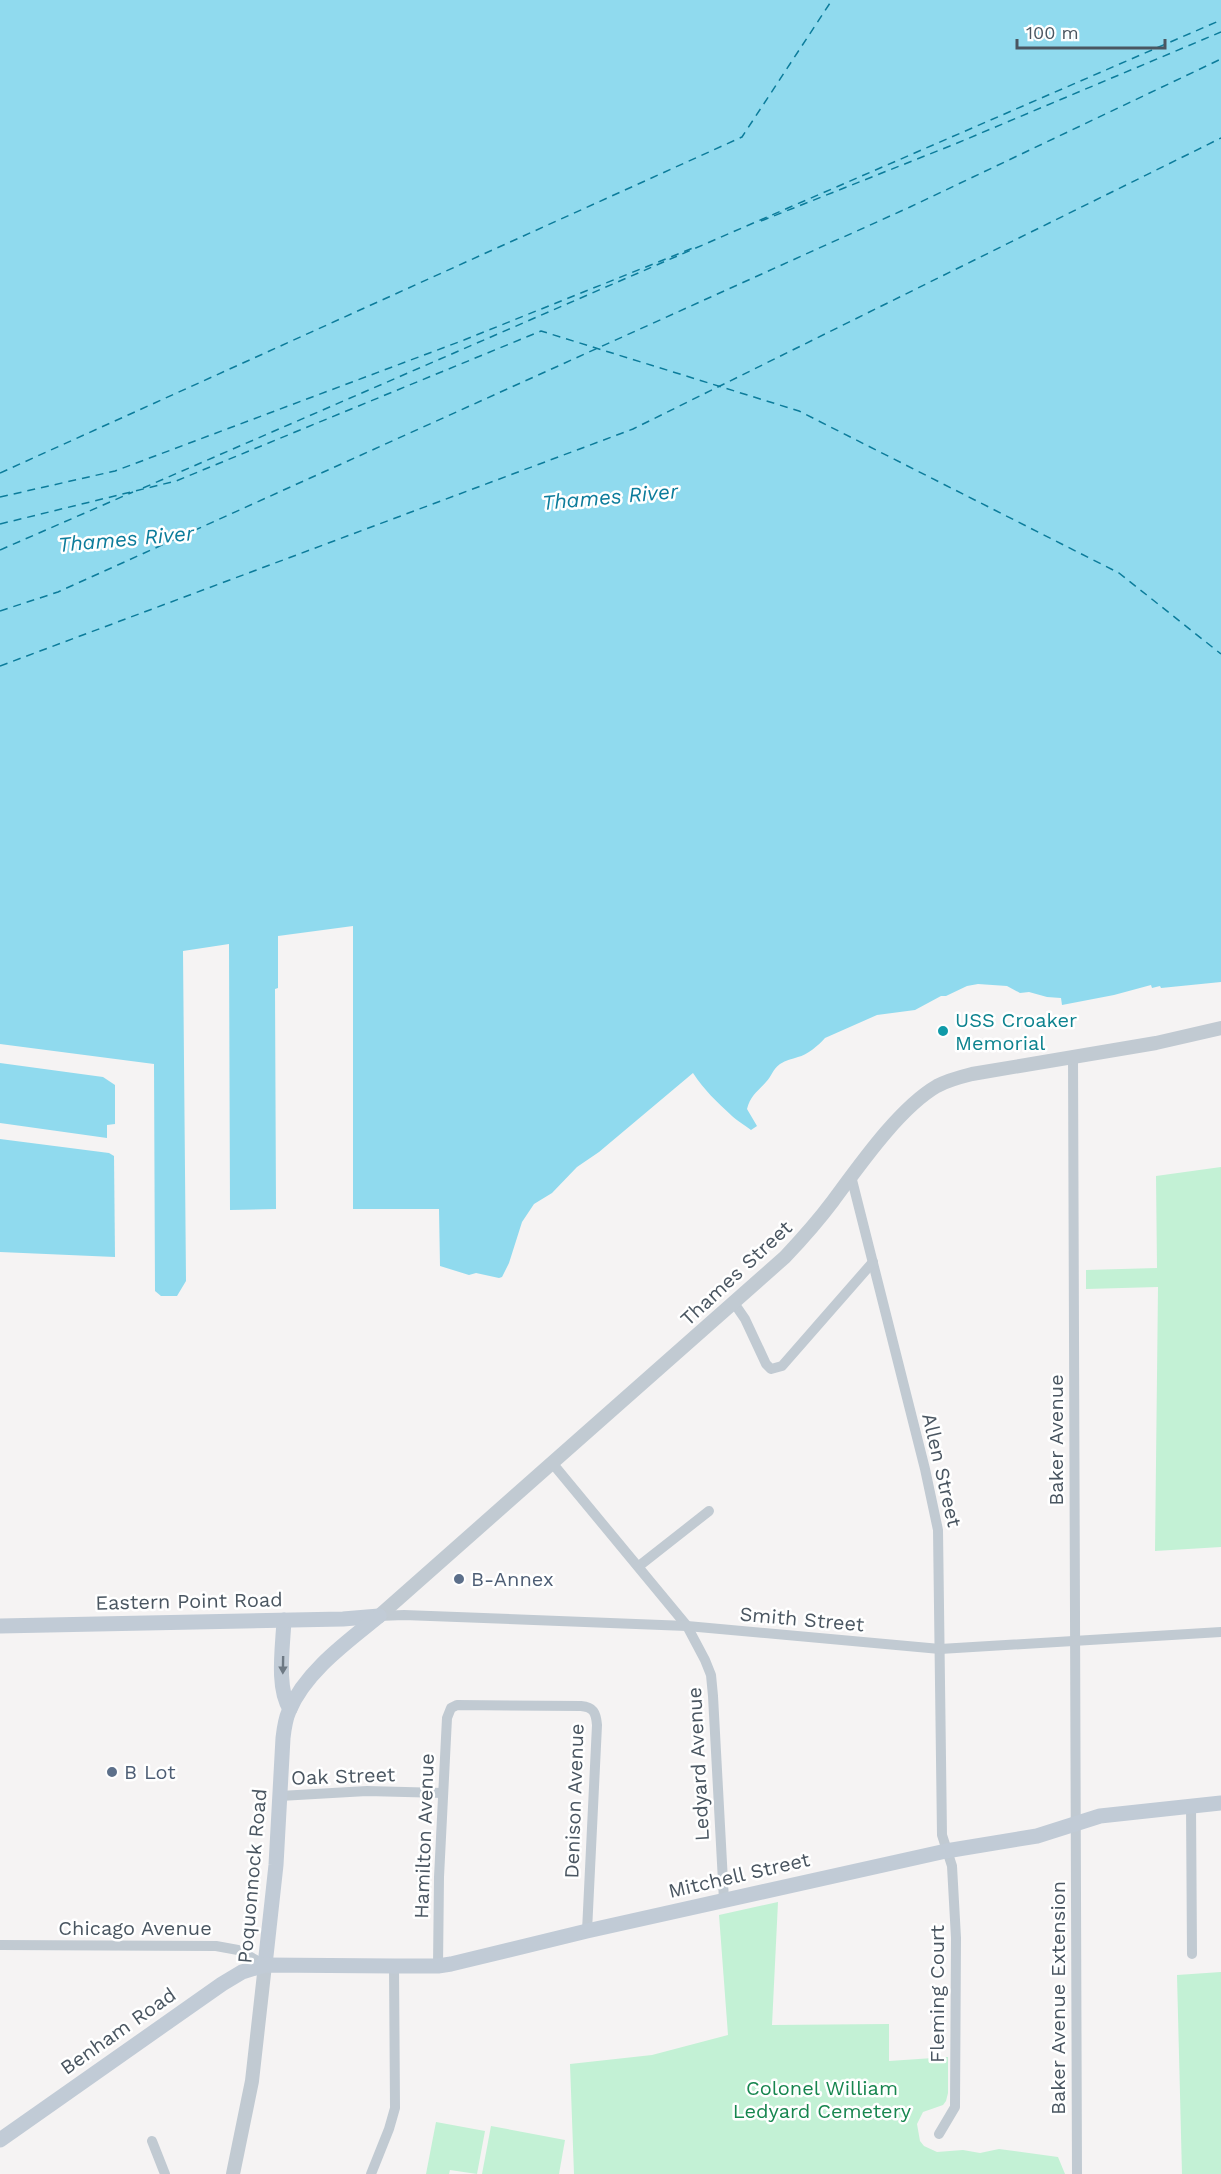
<svg xmlns="http://www.w3.org/2000/svg" width="1221" height="2174" font-family="'Work Sans',sans-serif">
<style>
.green{fill:#c3f1d5}
.water{fill:#90daee}
.lines{fill:none;stroke-linecap:round;stroke-linejoin:round}
.ferry{stroke:#0c7c9b;stroke-width:1.5;stroke-dasharray:8 6;stroke-linecap:butt}
.minor{stroke:#c1cad2;stroke-width:10}
.tertiary{stroke:#c1cad2;stroke-width:14}
.secondary{stroke:#c1cbd6;stroke-width:15}
.oneway{fill:#6e7984}
.culture-dot{fill:#0f9aa8;stroke:#fff;stroke-width:2}
.service-dot{fill:#5c6f8a;stroke:#fff;stroke-width:2}
.labels{text-anchor:middle;stroke-width:5;stroke-linejoin:round;paint-order:stroke}
.culture-label{font-size:20px;fill:#0d838f;stroke:#fff;text-anchor:start}
.street-label{font-size:20px;fill:#4a5661;stroke:#fff}
.service-label{font-size:20px;fill:#4e5e75;stroke:#fff;text-anchor:start}
.park-label{font-size:20px;fill:#17864f;stroke:#fff}
.water-label{font-size:21px;font-style:italic;fill:#0c7c9b;stroke:#fff}
</style>
<rect width="100%" height="100%" fill="#f5f3f3"/>
<g class="green">
<polygon points="1221,1167 1221,1547 1155,1551 1158,1287 1086,1289 1086,1270 1157,1268 1156,1176"/>
<polygon points="778,1902 772,2025 889,2024 889,2061 948,2057 948,2093 946,2101 943,2105 923,2112 917,2124 920,2141 924,2146 937,2152 963,2150 980,2153 999,2149 1058,2157 1065,2174 574,2174 570,2064 652,2055 728,2035 719,1915"/>
<polygon points="1221,1972 1221,2174 1182,2174 1177,1975"/>
<polygon points="436,2122 485,2131 477,2174 450,2170 449,2174 426,2174"/>
<polygon points="491,2126 565,2140 559,2174 482,2174"/>
</g>
<g class="water">
<path d="M0,0H1221V982L1161,988L1160,986L1152,988L1151,985L1114,995L1062,1005L1061,998L1047,997L1029,992L1020,993L1007,986L978,984L967,986L946,996H941L915,1010L877,1015L825,1038C819,1045 807,1055 798,1057C792,1059 786,1060 780,1064C772,1070 772,1076 766,1082C758,1091 750,1096 747,1109L757,1126L751,1130C745,1125 737,1121 732,1116C716,1101 705,1091 693,1073L599,1152L577,1167L552,1193L534,1204L522,1222L509,1263L502,1277L499,1278L476,1273L469,1275L440,1266L439,1209H353V926L278,936V988L275,989L276,1209L230,1210L229,944L183,951L186,1281L177,1296H161L155,1291L154,1064L0,1044Z"/>
<polygon points="0,1063 103,1077 115,1085 115,1124 107,1125 107,1138 0,1123"/>
<polygon points="0,1139 109,1153 114,1156 115,1257 0,1252"/>
</g>
<g class="lines">
<g class="ferry">
<polyline points="761,221 955,144 1221,32"/>
<polyline points="0,473 742,137 832,0"/>
<polyline points="143,488 1221,20"/>
<polyline points="0,497 115,471 464,340 693,248"/>
<polyline points="0,524 176,481 541,331 799,411 1119,573 1221,654"/>
<polyline points="0,550 133,492"/>
<polyline points="0,611 58,592 910,207 1221,59"/>
<polyline points="0,666 633,429 1221,138"/>
</g>
<g class="minor">
<polyline points="1073,1057 1077,2174"/>
<polyline points="851,1176 925,1469 938,1530 942,1835 952,1866 956,1938 955,2107 939,2134"/>
<polyline points="734,1303 745,1319 766,1364 771,1369 782,1366 873,1262"/>
<polyline points="553,1464 687,1626 705,1660 711,1675 713,1696 724,1900"/>
<polyline points="639,1566 709,1511"/>
<polyline points="379,1616 404,1615 687,1626 940,1649 1221,1632"/>
<polyline points="280,1796 367,1791 443,1793"/>
<polyline points="1191,1805 1192,1954"/>
<polyline points="0,1945 216,1946 238,1950 265,1965"/>
<path d="M438,1966L439,1877L447,1718L451,1708L457,1705L581,1706C593,1707 596,1712 597,1725L587,1931"/>
<polyline points="152,2141 165,2174"/>
<polyline points="371,2174 389,2129 395,2108 394,1966"/>
</g>
<g class="tertiary">
<path d="M379,1616L785,1257C802,1239 818,1221 833,1201C859,1166 899,1108 937,1086C948,1080 960,1077 972,1074L1156,1043L1221,1028"/>
<polyline points="233,2174 252,2081 265,1965"/>
</g>
<g class="secondary">
<path d="M284,1620C283,1645 276,1688 290,1709"/>
<polyline points="0,1626 343,1619 379,1616"/>
<path d="M265,1965L276,1865L283,1738C284,1729 285,1720 289,1711C305,1672 347,1642 379,1616"/>
<polyline points="0,2140 222,1984 242,1972 265,1965 394,1966 438,1966 451,1964 587,1931 946,1851 1037,1836 1100,1816 1221,1803"/>
</g>
</g>
<defs><path id="oneway-solid" d="M-6-.8H1V-3.2L6.5 0L1 3.2V.8H-6Z" transform="scale(1.5)"/></defs>
<use class="oneway" href="#oneway-solid" transform="translate(283 1665) rotate(91)"/>
<circle class="culture-dot" cx="943" cy="1031" r="6"/>
<g class="service-dot">
<circle cx="459" cy="1579" r="6"/>
<circle cx="112" cy="1772" r="6"/>
</g>
<g class="labels">
<g class="culture-label">
<text x="955" y="1027">USS Croaker<tspan x="955" dy="23">Memorial</tspan></text>
</g>
<g class="street-label">
<text transform="translate(736 1273) rotate(-43)" y="7">Thames Street</text>
<text transform="translate(1056 1440) rotate(-90)" y="7">Baker Avenue</text>
<text transform="translate(942 1470) rotate(77)" y="7">Allen Street</text>
<text transform="translate(189 1601) rotate(-1)" y="7">Eastern Point Road</text>
<text transform="translate(802 1619) rotate(5)" y="7">Smith Street</text>
<text transform="translate(698 1764) rotate(-93)" y="7">Ledyard Avenue</text>
<text transform="translate(343 1776) rotate(-2)" y="7">Oak Street</text>
<text transform="translate(574 1801) rotate(-88)" y="7">Denison Avenue</text>
<text transform="translate(424 1836) rotate(-88)" y="7">Hamilton Avenue</text>
<text transform="translate(739 1875) rotate(-13)" y="7">Mitchell Street</text>
<text transform="translate(252 1876) rotate(-85)" y="7">Poquonnock Road</text>
<text x="135" y="1935">Chicago Avenue</text>
<text transform="translate(937 1994) rotate(-90)" y="7">Fleming Court</text>
<text transform="translate(1058 1998) rotate(-90)" y="7">Baker Avenue Extension</text>
<text transform="translate(118 2031) rotate(-35)" y="7">Benham Road</text>
</g>
<g class="service-label">
<text x="471" y="1586">B-Annex</text>
<text x="124" y="1779">B Lot</text>
</g>
<g class="park-label">
<text x="822" y="2095">Colonel William<tspan x="822" dy="23">Ledyard Cemetery</tspan></text>
</g>
<g class="water-label">
<text transform="translate(610 497) rotate(-5)" y="7">Thames River</text>
<text transform="translate(126 539) rotate(-5)" y="7">Thames River</text>
</g>
</g>
<path d="M1017 39v9h148v-9" fill="none" stroke="#4a5661" stroke-width="3"/>
<text x="1026" y="39" font-size="18" fill="#4a5661" stroke="#ffffff" stroke-width="4.5" paint-order="stroke">100 m</text>
</svg>
